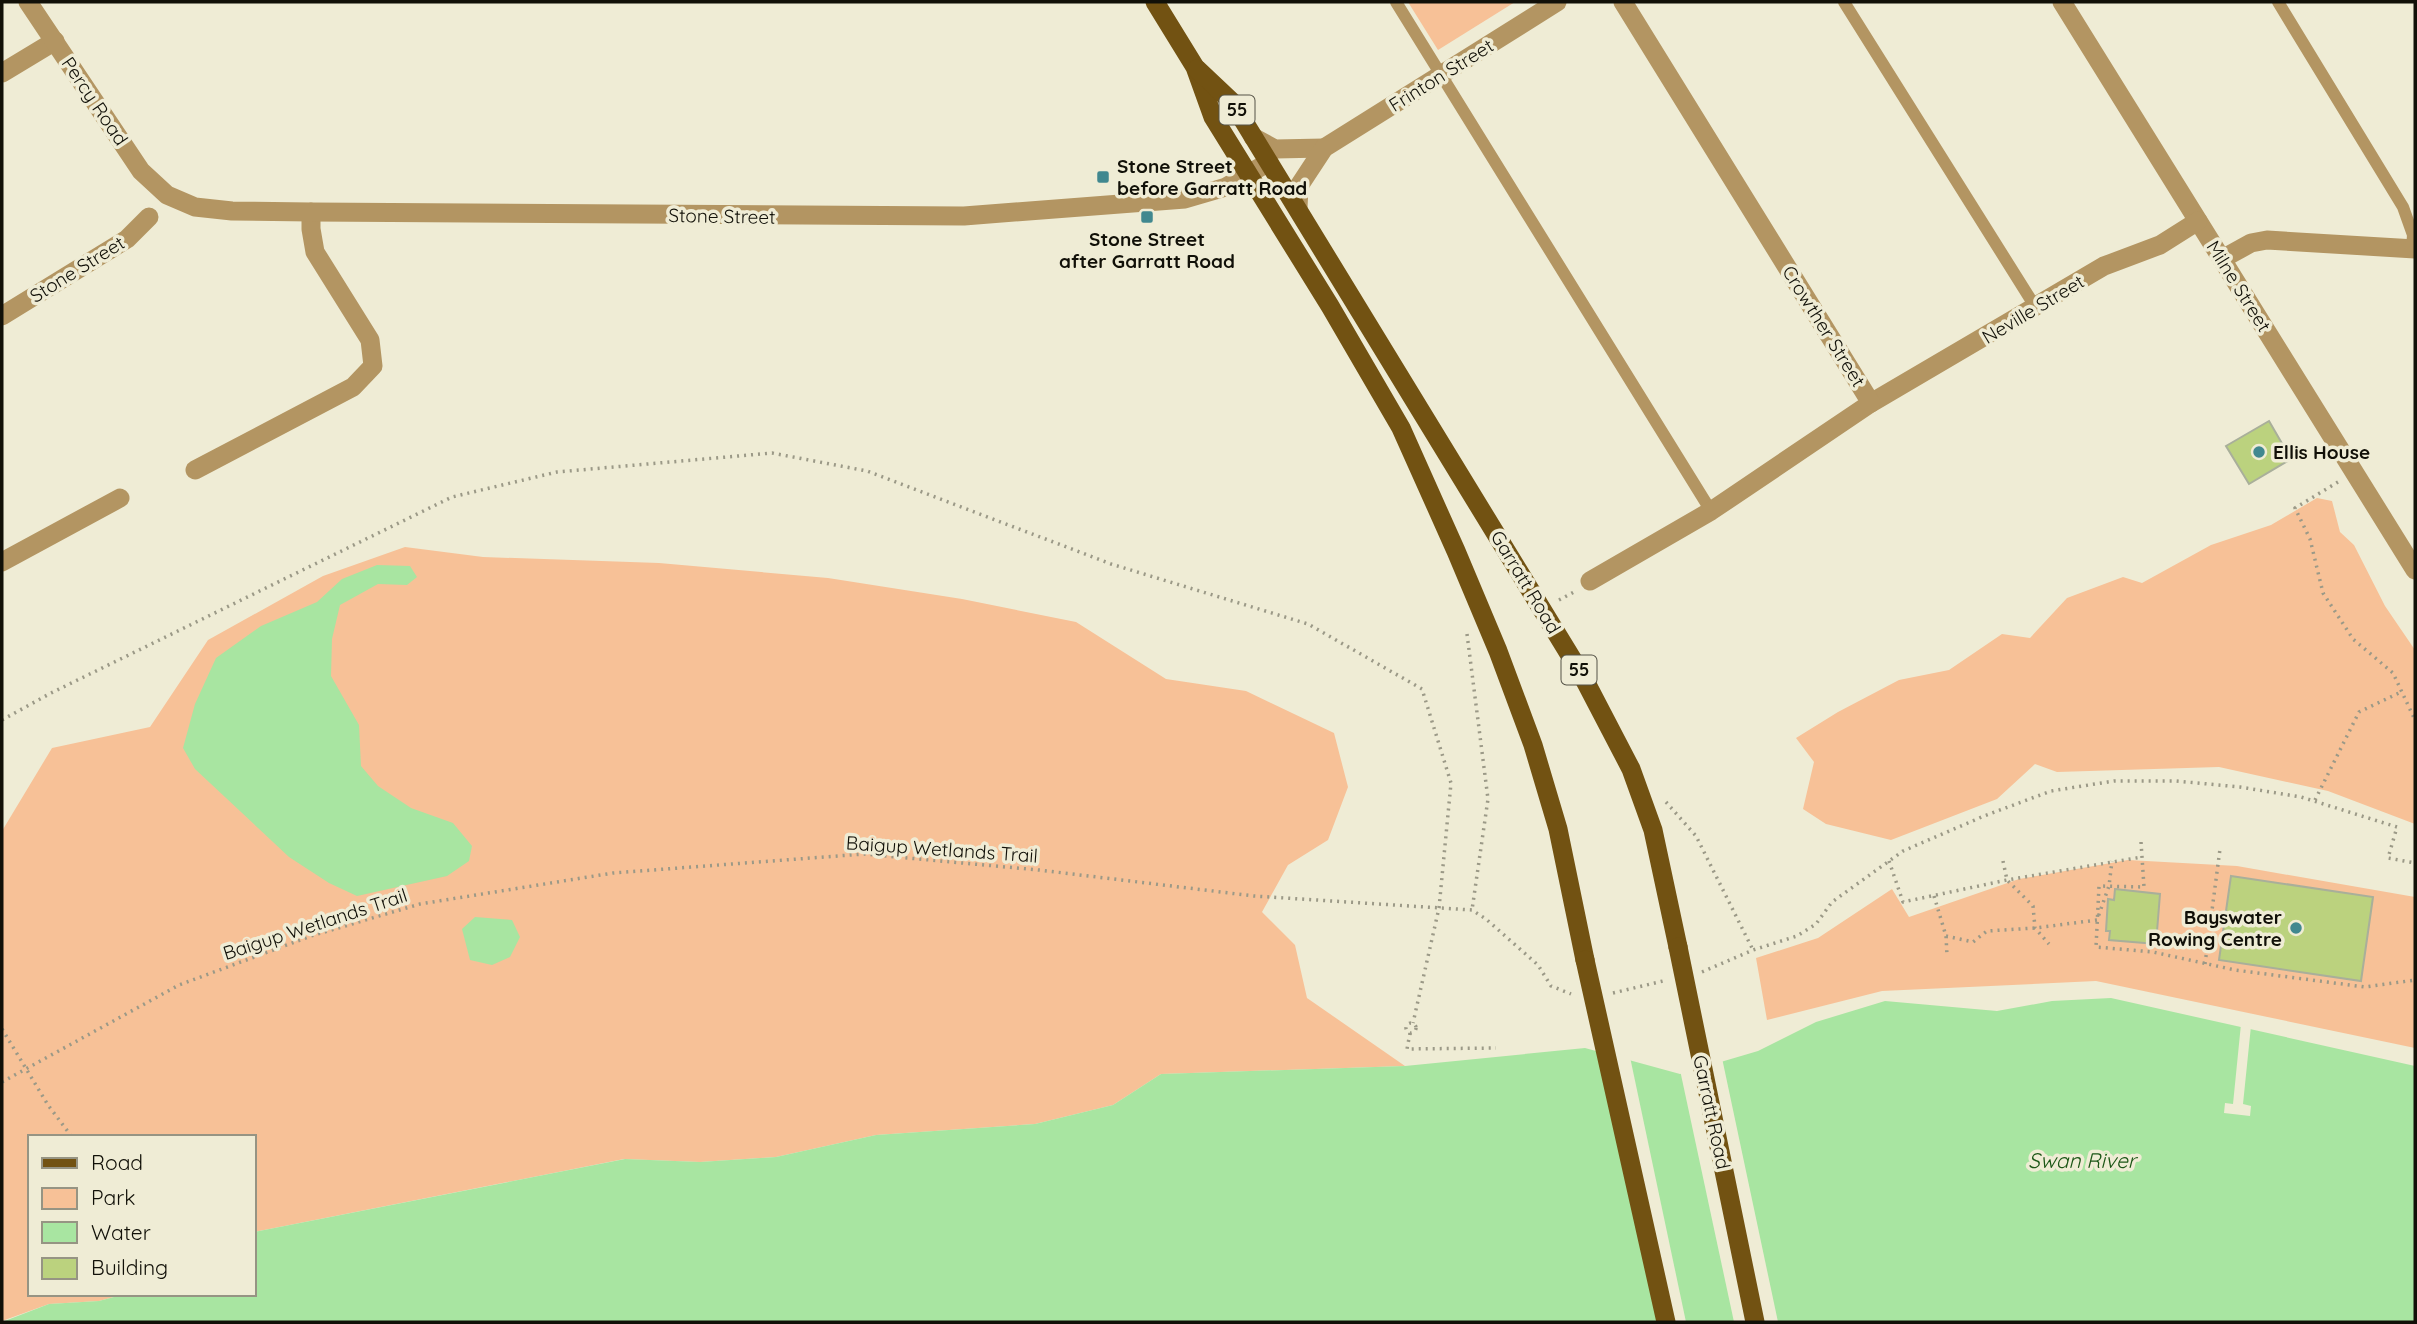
<svg xmlns="http://www.w3.org/2000/svg" width="2417" height="1324" font-family="Quicksand,sans-serif">
<style>
.green{fill:#f7c197}
.water{fill:#a8e5a1}
.pier{fill:#efecd5}
.building{fill:#bbd27e;stroke:#a9af9a;stroke-width:2}
.lines{fill:none;stroke-linecap:round;stroke-linejoin:round}
.path{stroke:#9b9987;stroke-width:3.5;stroke-dasharray:2 5;stroke-linecap:butt}
.service{stroke:#b39562;stroke-width:12}
.minor{stroke:#b39562;stroke-width:19}
.tertiary{stroke:#b39562;stroke-width:19}
.primary{stroke:#725212;stroke-width:19}
.primary-bridge{stroke:#725212;stroke-width:19}
.poi-dot{fill:#41888f;stroke:#efecd5;stroke-width:2.5}
.labels{text-anchor:middle;stroke-width:7;stroke-linejoin:round;paint-order:stroke}
.shield{fill:#efecd5;stroke:#545246;stroke-width:2}
.shield-label{font-size:18px;font-weight:bold;fill:#111008}
.street-label{font-size:19px;fill:#111008;stroke:#efecd5}
.poi-label{font-size:19px;font-weight:bold;fill:#111008;stroke:#efecd5;text-anchor:start}
.water-label{font-size:21px;font-style:italic;fill:#1b5616;stroke:#efecd5}
</style>
<rect width="100%" height="100%" fill="#efecd5"/>
<g class="green">
<polygon points="1408,2 1515,2 1438,50"/>
<polygon points="2317,498 2332,501 2340,532 2354,545 2385,606 2415,650 2415,824 2328,791 2219,767 2057,772 2035,764 1997,799 1891,840 1826,824 1803,809 1814,762 1796,738 1838,712 1899,680 1949,670 2002,634 2030,638 2067,598 2123,577 2142,583 2211,545 2271,525"/>
<polygon points="405,547 483,557 659,563 828,578 962,599 1076,622 1166,679 1246,691 1334,733 1348,787 1328,840 1288,865 1262,912 1295,945 1307,998 1405,1066 1161,1074 1113,1105 1035,1124 876,1135 776,1157 700,1162 624,1159 254,1232 254,1137 30,1137 30,1294 125,1294 99,1301 49,1304 2,1321 2,831 52,748 150,727 208,640 323,576"/>
<polygon points="2128,860 2237,866 2415,897 2415,1048 2096,981 1882,991 1767,1020 1756,958 1818,938 1892,889 1909,917 2019,879"/>
</g>
<g class="water">
<polygon points="377,565 410,566 417,577 407,585 378,584 340,605 332,639 331,676 359,725 361,766 378,786 411,808 453,823 472,846 469,861 447,876 357,896 329,883 289,857 195,769 183,748 195,704 216,658 261,626 317,602 342,579"/>
<polygon points="475,917 512,920 520,937 510,957 492,965 470,960 462,929"/>
<polygon points="2111,998 2415,1066 2415,1322 2,1322 49,1304 99,1301 125,1294 254,1294 254,1232 625,1159 700,1162 776,1157 876,1135 1035,1124 1113,1105 1161,1074 1405,1066 1585,1048 1680,1074 1758,1051 1816,1022 1885,1001 1997,1011 2052,1001"/>
</g>
<g class="pier">
<polygon points="2241,1024 2251,1026 2243,1104 2251,1106 2250,1116 2224,1113 2225,1103 2233,1104"/>
<polygon points="1599,1048 1630,1057 1686,1322 1657,1322"/>
<polygon points="1722,1058 1778,1322 1734,1322 1680,1070"/>
</g>
<g class="building">
<polygon points="2269,421 2291,459 2249,484 2226,446"/>
<polygon points="2231,876 2373,897 2361,981 2219,960"/>
<polygon points="2115,889 2160,894 2156,944 2109,940 2110,931 2106,931 2108,899 2114,900"/>
</g>
<g class="lines">
<g class="path">
<polyline points="2338,482 2295,508 2310,539 2323,593 2353,639 2393,673 2415,720"/>
<polyline points="1559,600 1574,592"/>
<polyline points="1467,634 1488,799 1472,910"/>
<polyline points="2,720 51,693 452,497 557,472 772,453 867,471 1111,564 1308,624 1422,689 1451,783 1439,908 1413,1023"/>
<polyline points="2315,800 2359,712 2401,692"/>
<polyline points="1666,802 1696,836 1753,950"/>
<polyline points="2141,842 2144,887 2099,886 2096,947 2153,952 2235,970 2365,987 2415,980"/>
<polyline points="1889,861 1903,902 2007,880 2142,857"/>
<polyline points="2003,861 2007,880 2033,906 2035,928 2049,944"/>
<polyline points="1934,896 1946,936 1947,955"/>
<polyline points="1946,936 1973,942 1987,931 2035,928 2097,920 2109,886 2112,861"/>
<polyline points="2205,964 2220,849"/>
<polyline points="1702,972 1753,950 1797,936 1816,924 1832,902 1903,851 1984,816 2051,791 2114,781 2176,781 2240,787 2301,797 2397,827 2388,858 2415,863"/>
<polyline points="1613,993 1663,981"/>
<circle cx="1411" cy="1028" r="5"/>
<polyline points="2,1029 48,1105 72,1137"/>
<polyline points="1410,1033 1407,1049 1496,1048"/>
<polyline points="2,1082 179,985 311,936 420,904 613,873 864,854 1039,870 1254,896 1472,910 1486,919 1538,965 1551,986 1571,994"/>
</g>
<g class="service">
<polyline points="1396,2 1711,511"/>
<polyline points="1844,2 2036,308"/>
<polyline points="2278,2 2403,207 2413,235 2412,249"/>
</g>
<g class="minor">
<polyline points="2062,2 2415,570"/>
<polyline points="2,73 55,41"/>
<polyline points="2222,259 2251,243 2267,240 2415,249"/>
<polyline points="2,316 127,239 149,217"/>
<polyline points="1871,403 2104,266 2160,245 2198,221"/>
<polyline points="195,470 353,387 373,366 370,340 315,252 311,229 311,212"/>
<polyline points="2,562 120,498"/>
<polyline points="1590,581 1711,511 1871,403 1623,2"/>
</g>
<g class="tertiary">
<polyline points="28,2 141,171 167,195 195,207 232,211 311,212 964,216 1185,199 1226,187 1269,162"/>
<polyline points="1253,137 1275,149 1324,148"/>
<polyline points="1298,208 1299,186 1324,148 1557,2"/>
</g>
<g class="primary">
<polyline points="1155,2 1195,67 1213,117 1330,306 1401,428 1456,551 1498,651 1533,745 1558,829 1585,960"/>
<polyline points="1197,69 1232,102 1582,675 1631,769 1653,830 1678,947"/>
</g>
<g class="primary-bridge">
<polyline points="1678,947 1755,1322"/>
<polyline points="1585,960 1666,1322"/>
</g>
</g>
<g class="poi-dot">
<rect x="1096" y="170" width="14" height="14" rx="3.5"/>
<rect x="1140" y="210" width="14" height="14" rx="3.5"/>
<circle cx="2259" cy="452" r="7"/>
<circle cx="2296" cy="928" r="7"/>
</g>
<g class="labels">
<g class="shield">
<rect x="1219.5" y="95.5" width="35" height="29" rx="5"/>
<rect x="1561.5" y="655.5" width="35" height="29" rx="5"/>
</g>
<g class="shield-label">
<text x="1237" y="116">55</text>
<text x="1579" y="676">55</text>
</g>
<g class="street-label">
<text transform="translate(1441 75) rotate(-32)" y="7">Frinton Street</text>
<text transform="translate(95 101) rotate(56)" y="7">Percy Road</text>
<text transform="translate(722 216) rotate(1)" y="7">Stone Street</text>
<text transform="translate(77 269) rotate(-32)" y="7">Stone Street</text>
<text transform="translate(2239 286) rotate(58)" y="7">Milne Street</text>
<text transform="translate(2033 309) rotate(-31)" y="7">Neville Street</text>
<text transform="translate(1824 326) rotate(58)" y="7">Crowther Street</text>
<text transform="translate(1526 582) rotate(59)" y="7">Garratt Road</text>
<text transform="translate(942 849) rotate(4)" y="7">Baigup Wetlands Trail</text>
<text transform="translate(315 924) rotate(-18)" y="7">Baigup Wetlands Trail</text>
<text transform="translate(1712 1112) rotate(78)" y="7">Garratt Road</text>
</g>
<g class="poi-label">
<text x="1117" y="173">Stone Street<tspan x="1117" dy="22">before Garratt Road</tspan></text>
<text x="1147" y="246" text-anchor="middle">Stone Street<tspan x="1147" dy="22">after Garratt Road</tspan></text>
<text x="2273" y="459">Ellis House</text>
<text x="2282" y="924" text-anchor="end">Bayswater<tspan x="2282" dy="22">Rowing Centre</tspan></text>
</g>
<g class="water-label">
<text x="2082" y="1168">Swan River</text>
</g>
</g>
<rect width="2417" height="1324" fill="none" stroke="#111008" stroke-width="7"/>
<rect x="28" y="1135" width="228" height="161" fill="#efecd5" stroke="#969483" stroke-width="2"/>
<rect x="42" y="1158" width="35" height="10" fill="#725212" stroke="#969483" stroke-width="2"/>
<text x="91" y="1170" font-size="21" fill="#111008">Road</text>
<rect x="42" y="1188" width="35" height="21" fill="#f7c197" stroke="#969483" stroke-width="2"/>
<text x="91" y="1205" font-size="21" fill="#111008">Park</text>
<rect x="42" y="1222" width="35" height="21" fill="#a8e5a1" stroke="#969483" stroke-width="2"/>
<text x="91" y="1240" font-size="21" fill="#111008">Water</text>
<rect x="42" y="1258" width="35" height="21" fill="#bbd27e" stroke="#969483" stroke-width="2"/>
<text x="91" y="1275" font-size="21" fill="#111008">Building</text>
</svg>
